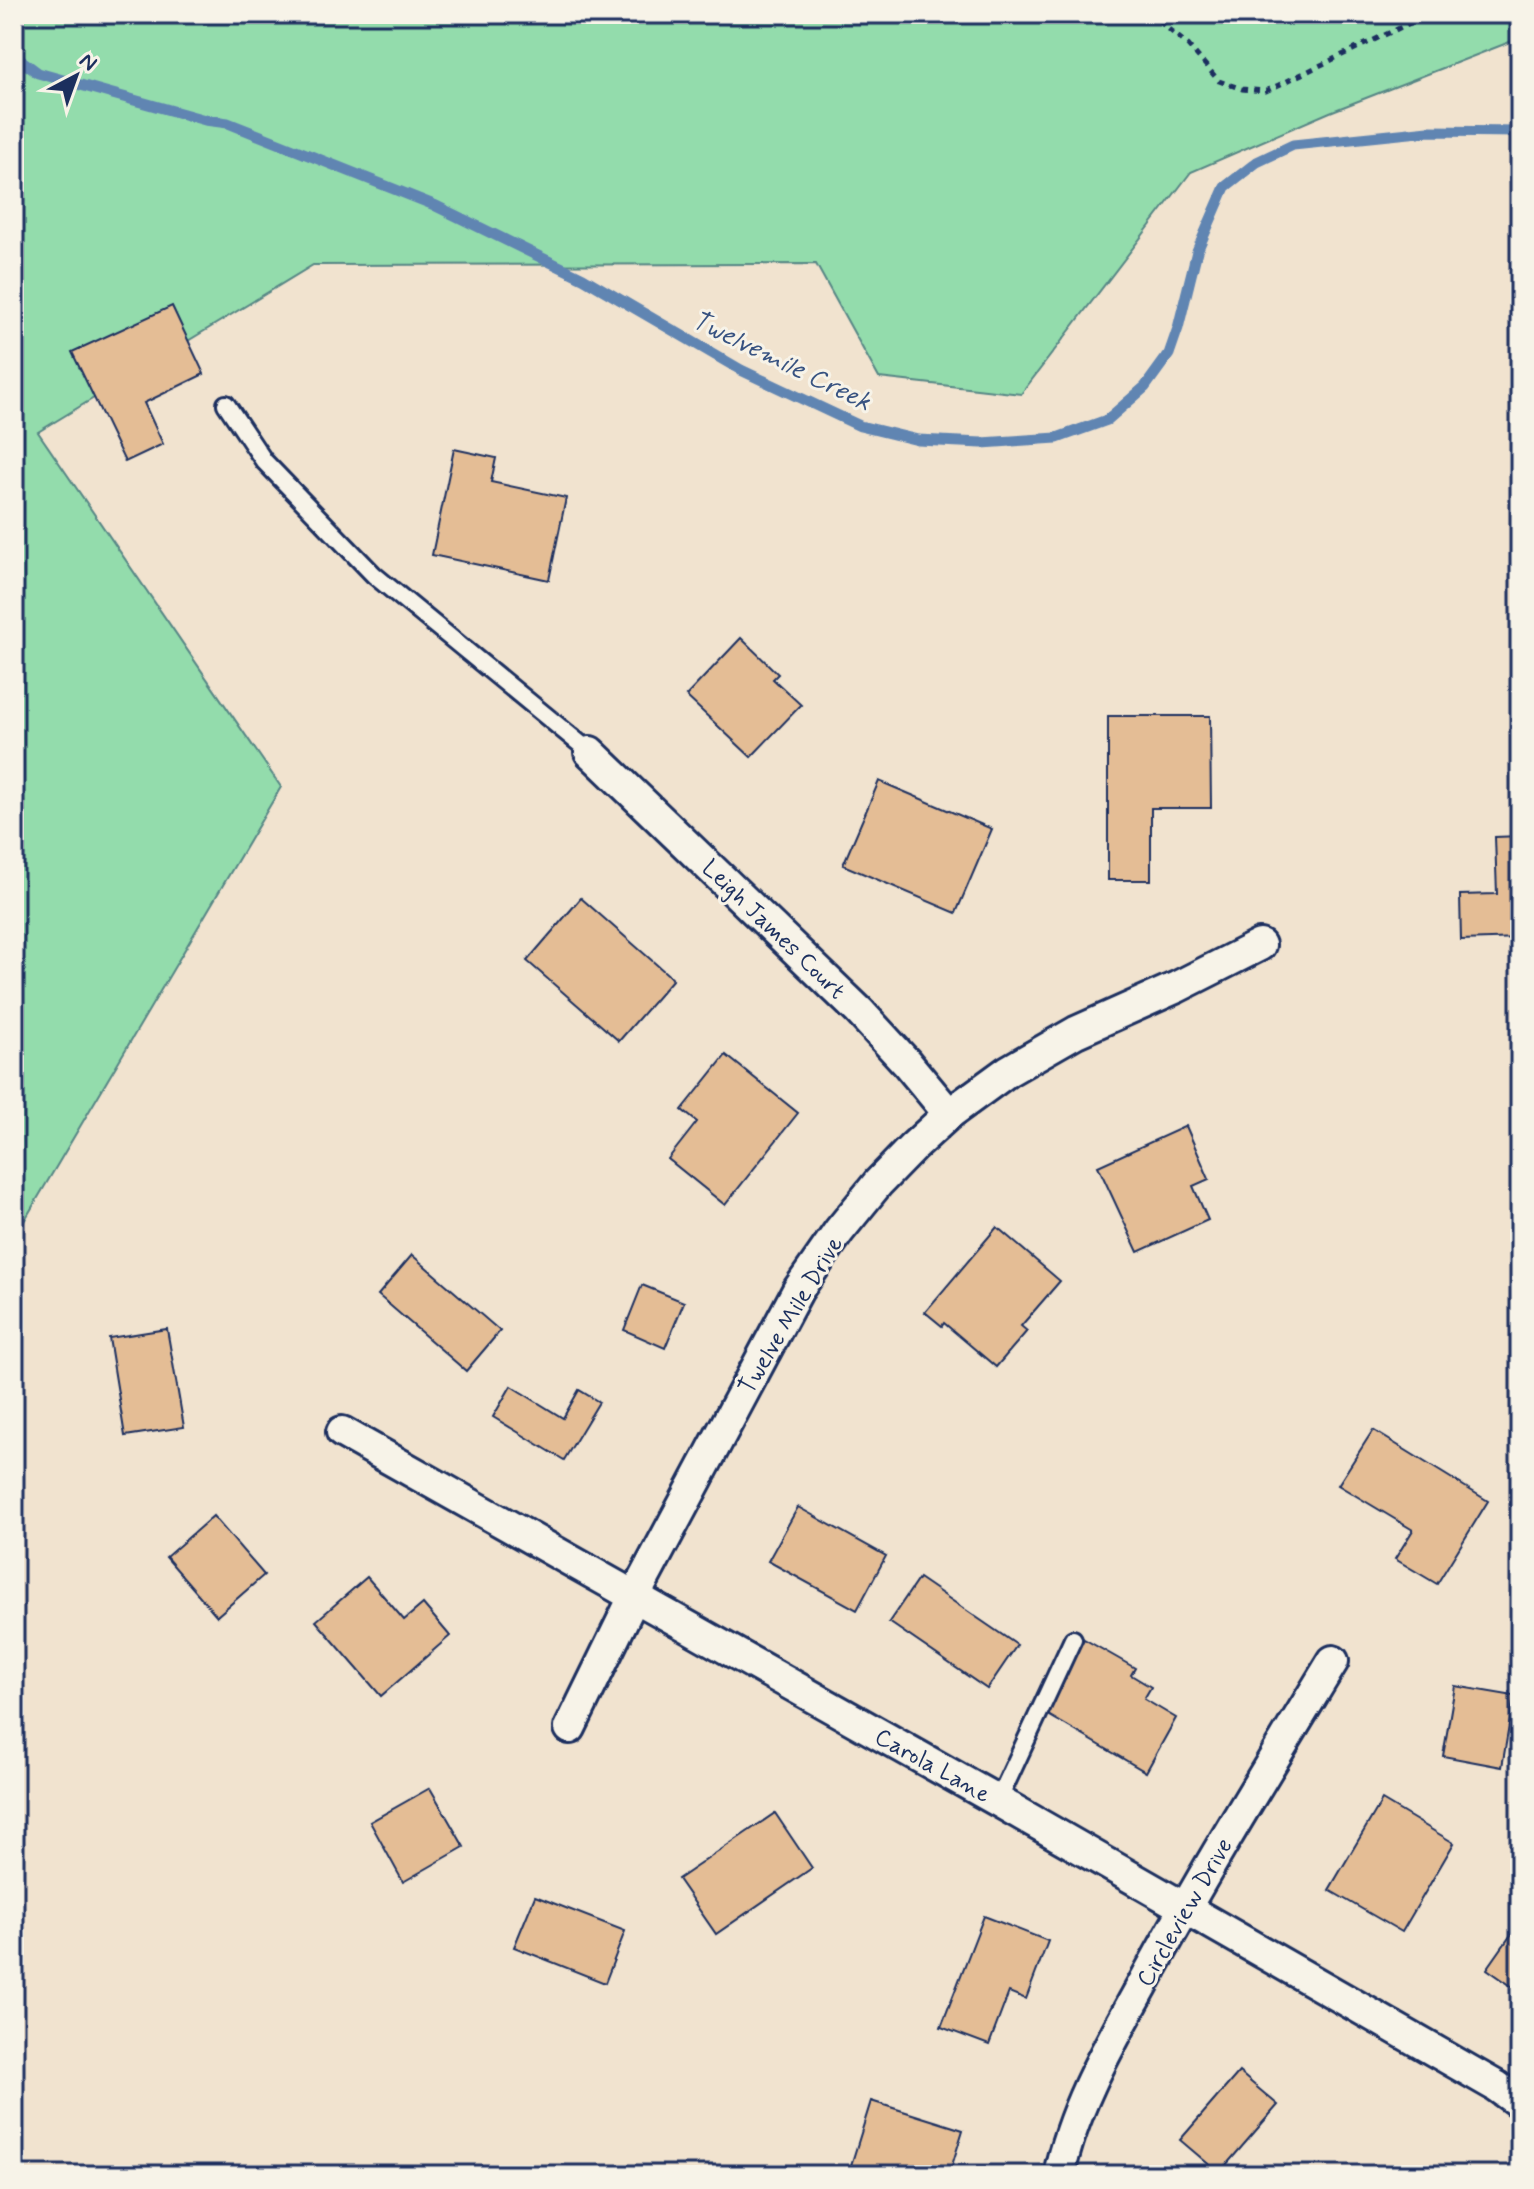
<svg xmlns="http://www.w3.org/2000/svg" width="1534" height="2189" font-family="Mynerve,sans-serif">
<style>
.green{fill:#93dcac;stroke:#578685;stroke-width:2}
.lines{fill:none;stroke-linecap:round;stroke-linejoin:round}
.stream{stroke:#6185b2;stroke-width:11}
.building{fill:#e4bd95;stroke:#1b2f5e;stroke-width:2}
.lane-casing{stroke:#1b2f5e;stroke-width:22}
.street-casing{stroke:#1b2f5e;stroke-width:36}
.path{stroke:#1b2f5e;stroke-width:5;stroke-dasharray:6 6;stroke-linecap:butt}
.lane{stroke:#f7f3e8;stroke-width:16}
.street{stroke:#f7f3e8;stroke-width:30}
.labels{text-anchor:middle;stroke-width:6;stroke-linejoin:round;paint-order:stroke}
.street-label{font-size:24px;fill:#1b2f5e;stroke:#f7f3e8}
.water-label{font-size:26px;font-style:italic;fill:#385381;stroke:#f7f3e8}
</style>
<rect width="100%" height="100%" fill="#f1e3cf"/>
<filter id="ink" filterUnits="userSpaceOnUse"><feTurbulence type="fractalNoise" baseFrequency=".0125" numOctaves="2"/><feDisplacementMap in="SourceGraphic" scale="16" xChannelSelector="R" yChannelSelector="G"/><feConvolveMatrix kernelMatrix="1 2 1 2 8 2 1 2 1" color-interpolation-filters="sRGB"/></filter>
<g filter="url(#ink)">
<polygon class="green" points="14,14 1520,14 1520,38 1330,112 1191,172 1021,394 879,378 816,264 313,265 38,432 281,787 14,1238"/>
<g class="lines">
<polyline class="stream" points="14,55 38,73 205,120 228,123 434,205 583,278 741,370 860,426 918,440 982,443 1057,438 1107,420 1145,387 1169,354 1178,328 1197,251 1225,187 1257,162 1293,145 1429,131 1520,132"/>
</g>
<g class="building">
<polygon points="172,306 204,374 144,403 163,444 125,462 72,352"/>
<polygon points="454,449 496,458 491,482 566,498 549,580 432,555"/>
<polygon points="741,638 778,674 773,679 801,705 751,757 686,696"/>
<polygon points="1108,716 1210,716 1211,808 1151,808 1151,880 1108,880"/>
<polygon points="879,781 992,829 956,913 843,865"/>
<polygon points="1520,836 1520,938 1461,940 1460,895 1497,894 1495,837"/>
<polygon points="581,898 673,979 619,1041 527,961"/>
<polygon points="726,1055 798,1113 725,1205 668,1159 697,1122 682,1110"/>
<polygon points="1186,1126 1209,1179 1193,1186 1208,1220 1138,1252 1098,1166"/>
<polygon points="997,1227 1060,1281 1021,1326 1027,1331 996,1367 944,1323 942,1326 925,1312"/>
<polygon points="412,1255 500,1331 466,1371 378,1295"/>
<polygon points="642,1285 684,1302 665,1348 624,1330"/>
<polygon points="167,1329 184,1427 125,1436 109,1338"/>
<polygon points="511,1386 563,1418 579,1390 599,1402 564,1460 493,1417"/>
<polygon points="1373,1430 1488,1501 1437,1584 1395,1559 1413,1530 1338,1485"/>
<polygon points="798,1507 886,1556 857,1610 768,1561"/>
<polygon points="213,1516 264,1575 217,1616 166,1557"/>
<polygon points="367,1577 404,1620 423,1604 450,1636 381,1696 316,1621"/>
<polygon points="919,1578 1017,1645 987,1689 889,1622"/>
<polygon points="1084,1639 1135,1668 1131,1675 1151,1687 1144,1699 1176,1718 1146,1772 1043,1712"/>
<polygon points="1455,1686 1514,1696 1502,1767 1443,1756"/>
<polygon points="430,1788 464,1847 403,1882 370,1822"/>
<polygon points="1382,1800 1454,1843 1402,1932 1329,1890"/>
<polygon points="775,1813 812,1868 716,1934 678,1879"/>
<polygon points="535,1896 625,1931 605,1983 514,1947"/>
<polygon points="984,1916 1048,1941 1026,1999 1009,1992 989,2045 941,2027"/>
<polygon points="1520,1922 1520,1992 1487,1969"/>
<polygon points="1239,2072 1278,2105 1219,2173 1180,2140"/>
<polygon points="871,2101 963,2130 949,2175 932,2172 931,2175 848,2175"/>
</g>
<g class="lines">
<g class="lane-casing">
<g id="lane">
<polyline points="226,404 264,461 374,575 590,752"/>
<polyline points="998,1801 1073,1639"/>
</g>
</g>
<g class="street-casing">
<g id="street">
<polyline points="590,752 859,1011 906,1062 949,1114"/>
<polyline points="342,1432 998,1801 1496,2086 1520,2103"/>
<polyline points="570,1728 634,1597 798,1290 839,1231 878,1183 913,1147 949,1114 1008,1071 1076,1032 1177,987 1260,945"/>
<path d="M1059,2175C1073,2107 1109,2046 1142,1986C1202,1875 1268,1768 1333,1661"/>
</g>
</g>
<polyline class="path" points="1150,14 1188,45 1219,81 1242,89 1266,91 1429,14"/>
<use href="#lane" class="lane"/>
<use href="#street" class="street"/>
</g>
</g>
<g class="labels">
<g class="street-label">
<text transform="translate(774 929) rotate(44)" y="8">Leigh James Court</text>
<text transform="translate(790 1315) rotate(-59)" y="8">Twelve Mile Drive</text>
<text transform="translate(933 1765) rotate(29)" y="8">Carola Lane</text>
<text transform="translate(1184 1912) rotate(-60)" y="8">Circleview Drive</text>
</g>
<g class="water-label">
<text transform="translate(782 360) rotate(26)" y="9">Twelvemile Creek</text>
</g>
</g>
<rect width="1534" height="2189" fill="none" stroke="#f7f3e8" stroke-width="48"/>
<rect x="24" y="24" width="1486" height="2141" fill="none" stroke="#1b2f5e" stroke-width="3" filter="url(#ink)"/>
<g transform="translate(76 76) rotate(41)" stroke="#f7f3e8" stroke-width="6" paint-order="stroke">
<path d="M0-6L14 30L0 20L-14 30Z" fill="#1b2f5e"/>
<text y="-12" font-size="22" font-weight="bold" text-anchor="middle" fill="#1b2f5e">N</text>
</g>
</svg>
